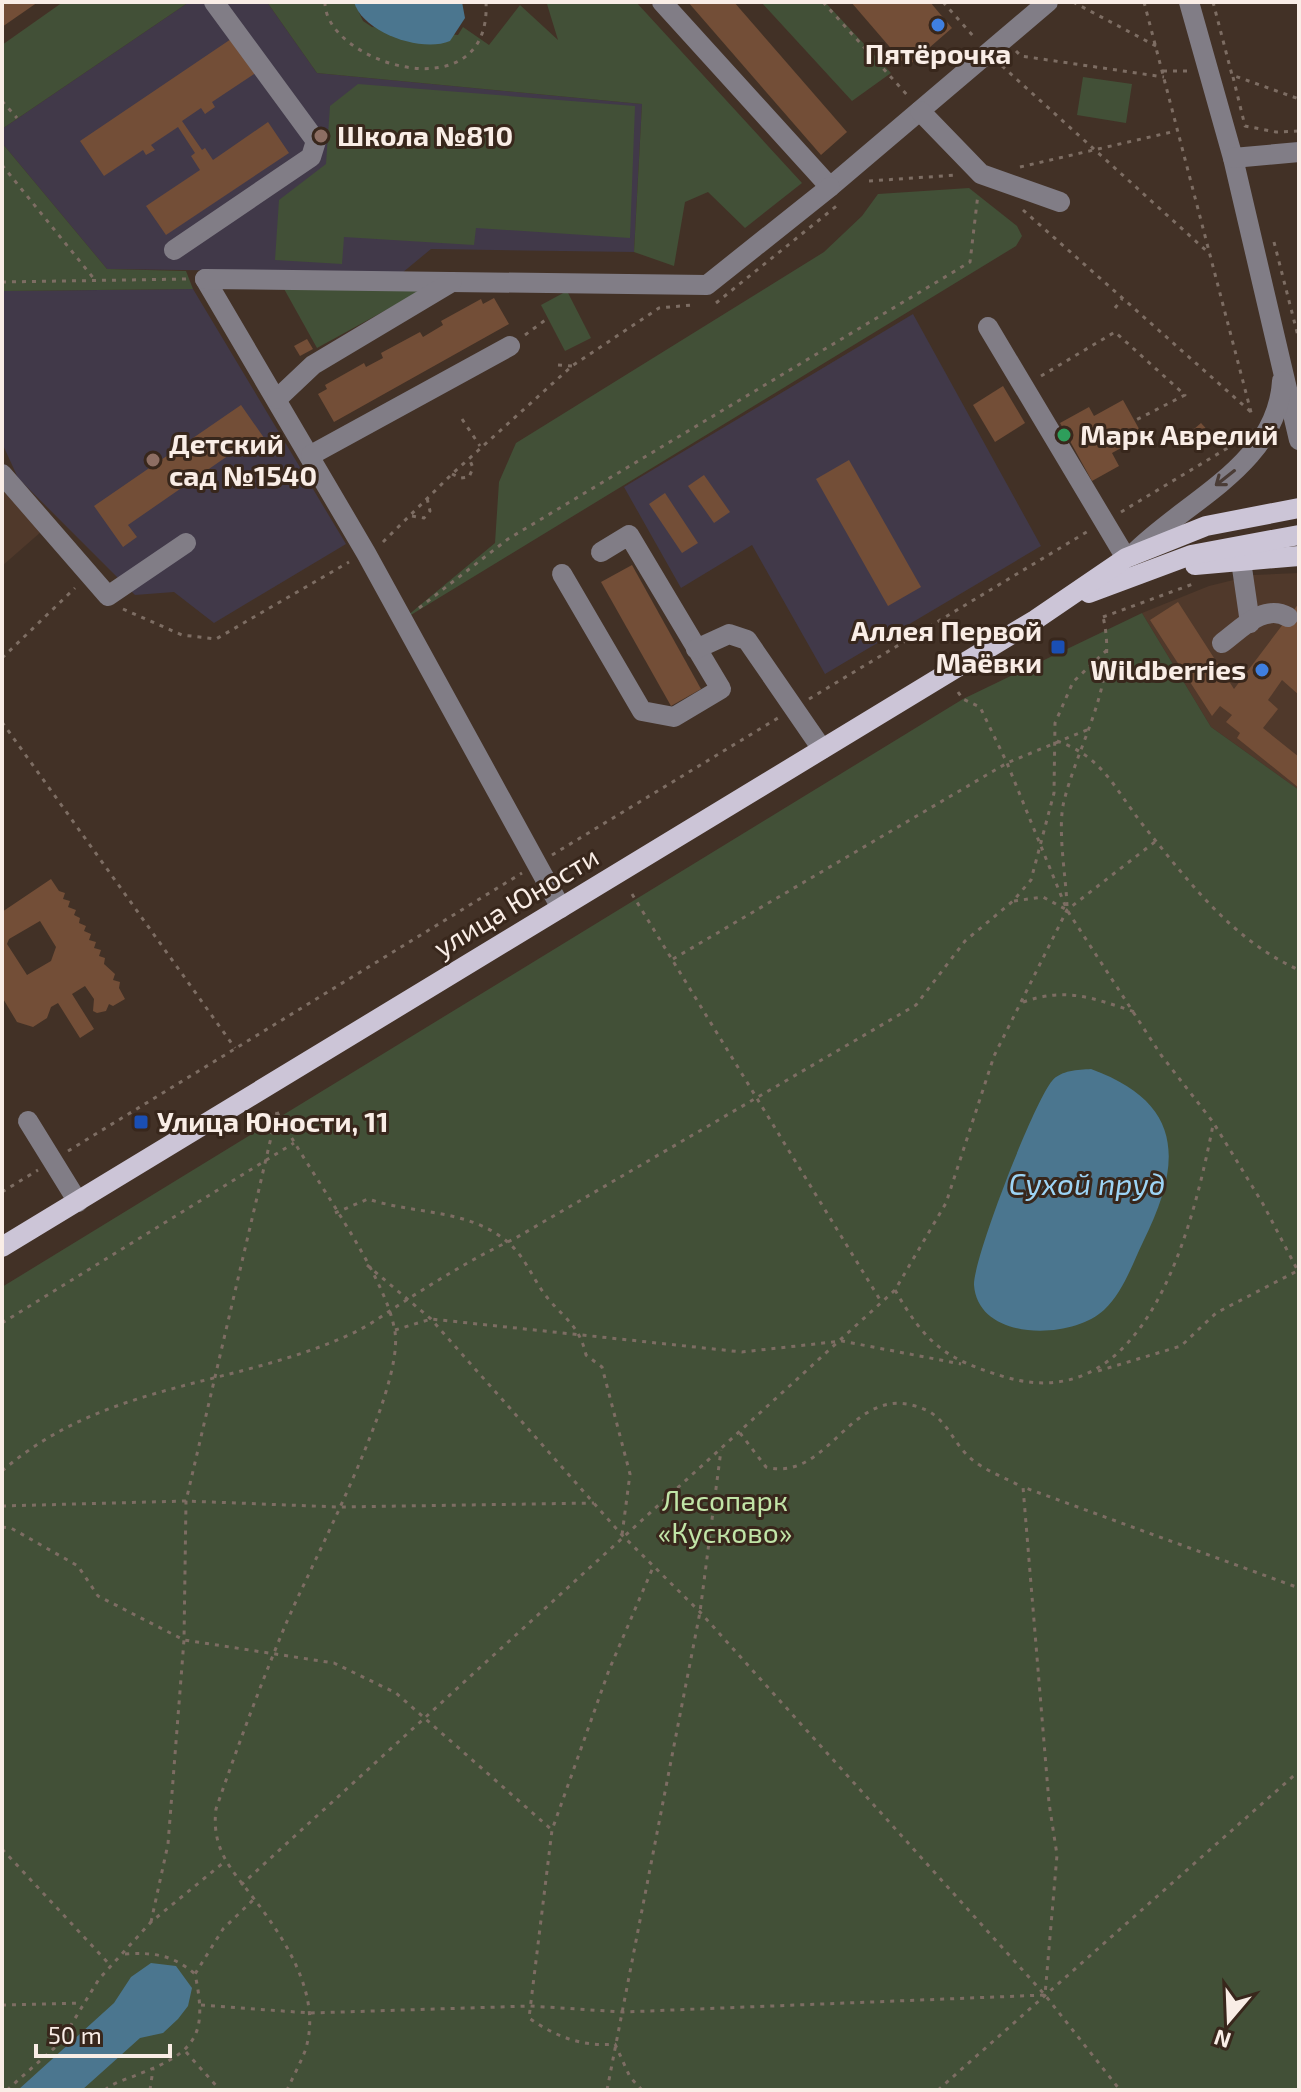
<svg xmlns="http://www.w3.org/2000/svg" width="1301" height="2092" font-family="'Exo 2',sans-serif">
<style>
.built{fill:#50392b}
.education{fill:#413949}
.green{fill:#425037}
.water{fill:#4b768f}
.building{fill:#734e37;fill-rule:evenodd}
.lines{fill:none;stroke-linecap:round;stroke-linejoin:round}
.path{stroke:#7d6d63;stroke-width:3;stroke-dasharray:4 6;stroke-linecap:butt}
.minor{stroke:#817d86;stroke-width:20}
.major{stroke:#ccc5d7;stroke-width:20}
.oneway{stroke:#4a3c36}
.shop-dot{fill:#3f7fe0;stroke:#38271c;stroke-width:3}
.education-dot{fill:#8d6e63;stroke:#38271c;stroke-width:3}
.leisure-dot{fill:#2e9e5b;stroke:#38271c;stroke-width:3}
.transit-dot{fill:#1a4fb4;stroke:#38271c;stroke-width:3}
.labels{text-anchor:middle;stroke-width:6;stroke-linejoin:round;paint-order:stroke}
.poi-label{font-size:28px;font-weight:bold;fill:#f9ede6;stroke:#38271c;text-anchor:start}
.street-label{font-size:28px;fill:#f9ede6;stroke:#38271c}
.park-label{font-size:28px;fill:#c1e5a7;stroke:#38271c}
.water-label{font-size:30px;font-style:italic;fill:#9dd4f5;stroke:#38271c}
</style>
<rect width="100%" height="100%" fill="#423126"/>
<g class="built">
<polygon points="2,484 42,531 2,566"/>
<polygon points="1299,573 1299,790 1211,727 1142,613 1209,586 1254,575"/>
</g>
<g class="education">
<polygon points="189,2 267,2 317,73 642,104 634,252 431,249 402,273 107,269 2,143 2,129"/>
<polygon points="193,289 346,544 214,623 174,592 135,595 18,478 2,443 2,291"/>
<polygon points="913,314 1041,546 825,674 752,545 681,588 624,487"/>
</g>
<g class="green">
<polygon points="63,2 189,2 2,129 2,45"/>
<polygon points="267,2 354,2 363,21 372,27 458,35 463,27 489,45 520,5 558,40 547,4 551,2 636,2 802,183 745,228 708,192 685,202 674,266 634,252 642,104 317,73"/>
<polygon points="761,2 825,2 891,73 852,101"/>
<polygon points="1083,77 1132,84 1126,123 1077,115"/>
<polygon points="358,84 635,106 630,238 476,228 474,245 344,237 342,264 275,260 279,200 326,164 330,106"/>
<polygon points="2,143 107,269 186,271 193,289 2,291"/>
<polygon points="969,188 1017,226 1022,236 1016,246 401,621 495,543 499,482 516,443 824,252 862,216 878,194"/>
<polygon points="283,287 426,288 317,348"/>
<polygon points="567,291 591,338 565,351 541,305"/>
<polygon points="1142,613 1211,727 1299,790 1299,2090 2,2090 2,1287 963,699"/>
</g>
<g class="water">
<path d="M354,2H462L465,18L450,41C422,53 363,33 354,2Z"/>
<path d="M1091,1069C1184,1103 1183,1162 1143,1242C1132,1265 1123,1292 1104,1310C1072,1340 978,1342 974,1285C973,1259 1034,1102 1052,1081C1061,1070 1078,1070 1091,1069Z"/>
<polygon points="151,1963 176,1966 192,1988 188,2006 178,2019 163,2033 140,2038 82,2090 18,2090 114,2003 131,1977"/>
</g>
<g class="building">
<polygon points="2,2 38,2 2,27"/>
<polygon points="688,2 734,2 847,132 821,155"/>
<polygon points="851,2 930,2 952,28 907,67"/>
<polygon points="234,37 257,72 212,102 215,107 205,114 201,108 182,121 202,150 205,148 213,160 268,122 289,153 166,235 146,206 200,170 191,156 195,153 178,127 151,145 155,150 146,155 143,150 104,176 80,141"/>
<polygon points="494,298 509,324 334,422 318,394 327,389 325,385 364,363 366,367 383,358 381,353 420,332 423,337 443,325 441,321 481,299 483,304"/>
<polygon points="307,339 313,349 300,356 294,346"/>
<polygon points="1003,386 1025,423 995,442 973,405"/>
<polygon points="1123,400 1143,436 1112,453 1119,466 1092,481 1060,423 1089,407 1094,416"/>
<polygon points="241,405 269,445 253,455 245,444 128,525 137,537 123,547 94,506"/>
<polygon points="1201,423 1212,435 1198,448 1186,436"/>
<polygon points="849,460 921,587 888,606 816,479"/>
<polygon points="704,475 730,512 714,523 688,486"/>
<polygon points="665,493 698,543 682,553 649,504"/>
<polygon points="632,565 701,689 671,706 601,582"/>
<polygon points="1178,602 1234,689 1299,603 1299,695 1282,680 1268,700 1278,709 1263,728 1299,757 1299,788 1237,738 1240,733 1226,722 1232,715 1220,706 1212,716 1150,620"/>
<path d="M51,879L59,891L65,893L63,899L70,901L68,907L76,910L74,915L80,918L79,923L86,926L84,931L91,934L89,940L96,942L94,948L101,950L99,956L105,958L104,964L115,974L113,980L120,982L119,988L125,999L113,1006L109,1004L106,1011L97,1013L93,1011L94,999L85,986L72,994L94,1029L80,1038L58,1003L51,1007L47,1018L33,1027L17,1022L2,997V912ZM40,921L56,947L51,961L27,975L7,944L9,939Z"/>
</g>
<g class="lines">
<g class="path">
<path d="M325,2C324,63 492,115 486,2"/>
<polyline points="823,2 909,97"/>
<polyline points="943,2 975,38"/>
<polyline points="1073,2 1156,46"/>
<polyline points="1144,2 1252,416"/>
<polyline points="1213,2 1232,75 1299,99"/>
<polyline points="1016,51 1021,56 1164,77"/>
<polyline points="1002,66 1210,254"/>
<polyline points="1163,71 1187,71"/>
<polyline points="1233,77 1245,126 1276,132 1299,131"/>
<polyline points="2,101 17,118"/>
<polyline points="2,165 95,280"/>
<polyline points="1020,167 1176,131"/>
<polyline points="869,181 957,175"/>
<polyline points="1023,210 1251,412"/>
<polyline points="1274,242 1299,340"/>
<polyline points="2,282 186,279"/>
<polyline points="716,303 839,204"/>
<polyline points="1115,308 1122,299"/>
<polyline points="525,335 548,318"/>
<polyline points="558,365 572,366"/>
<polyline points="1041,376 1115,332 1185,395 1134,421"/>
<polyline points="462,419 480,446"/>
<polyline points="452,474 461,478 469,477 473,468 469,458"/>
<polyline points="1121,512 1231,446"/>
<polyline points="412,516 424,518 430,511 427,498"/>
<polyline points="383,542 452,474 572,366 659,308 692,305"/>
<polyline points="419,608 508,539 970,262 978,194"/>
<polyline points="123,609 182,635 216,639 349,562"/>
<polyline points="1103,617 1193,584"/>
<polyline points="2,658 75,588"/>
<polyline points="958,692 963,699 980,707 1007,763 1067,910 1161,1055 1213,1122 1263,1204 1299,1273"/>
<polyline points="809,699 1090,530"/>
<polyline points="2,722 235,1048"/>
<path d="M1057,741C1103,757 1114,788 1143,825C1188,881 1232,940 1299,970"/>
<polyline points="552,855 778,718"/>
<polyline points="632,894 882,1303"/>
<polyline points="1014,901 1043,897 1067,910"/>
<path d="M1067,906C1066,876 1057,829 1064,801C1079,741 1119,681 1103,617"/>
<polyline points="673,959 1007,763 1089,729"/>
<path d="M1023,1002C1067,987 1093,998 1135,1012"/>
<path d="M277,1112C307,1170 386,1273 395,1332C404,1391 311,1564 285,1626C260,1686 237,1748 216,1809C211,1850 232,1870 255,1900C286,1941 323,1997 305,2051C300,2064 293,2077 287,2090"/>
<polyline points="68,1151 522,873"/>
<polyline points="2,1192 38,1170"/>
<path d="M335,1213L368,1199C416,1215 471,1208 511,1245C527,1260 535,1284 550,1301C567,1320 580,1328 586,1355L602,1367L630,1474L622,1535"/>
<polyline points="367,1265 431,1319 622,1535 700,1612 1045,1995 1120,2090"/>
<path d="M895,1290C926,1344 945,1359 1005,1377C1147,1419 1193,1227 1213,1125"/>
<polyline points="2,1323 294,1143"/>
<polyline points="395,1330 431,1319 742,1352 842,1341 961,1364"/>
<polyline points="1098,1371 1181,1346 1216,1313 1299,1270"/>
<path d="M740,1433L766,1467C832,1484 852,1374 928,1411C947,1421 954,1443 969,1457C983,1470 1006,1478 1022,1487"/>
<path d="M2,1471C106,1381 233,1388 351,1334C371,1325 389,1311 408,1299C443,1277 477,1256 514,1239L916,1005L965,941L1013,901L1031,880L1054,793L1055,723L1073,682L1108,649"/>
<polyline points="2,1506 186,1501 338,1507 594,1503"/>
<polyline points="2,1527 11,1528 78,1566 98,1596 184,1640 334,1663 396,1693 552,1830"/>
<polyline points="2,1849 111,1966"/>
<polyline points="241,1885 895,1290 946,1203 994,1056 1067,910 1156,841"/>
<polyline points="151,1922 168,1844 184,1640 186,1501 277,1112"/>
<path d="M125,1954C153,1952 173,1955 195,1974"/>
<polyline points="2,2005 82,2003"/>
<polyline points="201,2005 310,2013 530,2006 623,2012 1045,1995 1057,1855 1049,1803 1023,1487 1299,1588"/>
<polyline points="186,2052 220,2090"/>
<polyline points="7,2090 60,2043 99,1979 151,1922 223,1863"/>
<path d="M105,2090C114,2082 128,2079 139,2074C196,2052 208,2035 195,1974L223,1929L254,1899"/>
<polyline points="150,2090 153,2069"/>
<polyline points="607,2090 700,1612 721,1450"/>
<path d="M642,2090L630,2077L615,2044C583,2047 556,2037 529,2018L552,1830L609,1670L654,1565"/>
<polyline points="938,2090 1299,1771"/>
</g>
<g class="minor">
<polyline points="662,2 830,187 1048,2"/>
<polyline points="1189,2 1233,158 1299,440"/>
<polyline points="920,111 981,174 1060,202"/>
<polyline points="1233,158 1299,152"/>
<polyline points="174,250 311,157 316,141 214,2"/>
<polyline points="205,279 366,553 561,908"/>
<polyline points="205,279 707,285 830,187"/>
<polyline points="988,327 1126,558"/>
<polyline points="277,399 313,365 452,282"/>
<polyline points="311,455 510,346"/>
<polyline points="2,474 108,596 186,543"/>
<path d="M1131,556C1184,501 1277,466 1282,381"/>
<polyline points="1241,561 1250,623"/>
<polyline points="562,574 642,711 674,717 721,689 629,535 601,552"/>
<path d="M1222,643C1241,629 1264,603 1288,617"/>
<polyline points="696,649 729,634 747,640 822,749"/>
<polyline points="28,1121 78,1202"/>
</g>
<g class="major">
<polyline points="1195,565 1299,556"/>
<polyline points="1089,593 1191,555 1299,535"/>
<polyline points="2,1247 1035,620 1126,558 1206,526 1299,508"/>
</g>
</g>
<defs><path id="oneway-shaft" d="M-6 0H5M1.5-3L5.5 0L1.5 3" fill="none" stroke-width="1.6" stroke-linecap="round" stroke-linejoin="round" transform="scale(2)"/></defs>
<use class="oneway" href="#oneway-shaft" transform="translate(1225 478) rotate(142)"/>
<g class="shop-dot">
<circle cx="938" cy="25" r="8"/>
<circle cx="1262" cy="670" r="8"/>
</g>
<g class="education-dot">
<circle cx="321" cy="136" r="8"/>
<circle cx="153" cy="460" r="8"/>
</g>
<circle class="leisure-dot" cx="1064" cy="435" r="8"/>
<g class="transit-dot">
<rect x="1050" y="639" width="16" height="16" rx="4"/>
<rect x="133" y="1114" width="16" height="16" rx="4"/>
</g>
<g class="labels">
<g class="poi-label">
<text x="938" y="64" text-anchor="middle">Пятёрочка</text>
<text x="337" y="146">Школа №810</text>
<text x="1080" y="445">Марк Аврелий</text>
<text x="169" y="454">Детский<tspan x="169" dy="32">сад №1540</tspan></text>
<text x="1042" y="641" text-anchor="end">Аллея Первой<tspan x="1042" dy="32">Маёвки</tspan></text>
<text x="1246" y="680" text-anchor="end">Wildberries</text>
<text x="157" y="1132">Улица Юности, 11</text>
</g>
<g class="street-label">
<text transform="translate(516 902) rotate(-31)" y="10">улица Юности</text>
</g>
<g class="park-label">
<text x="725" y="1511">Лесопарк<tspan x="725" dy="32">«Кусково»</tspan></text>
</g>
<g class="water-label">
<text x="1087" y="1195">Сухой пруд</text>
</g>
</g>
<rect width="1301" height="2092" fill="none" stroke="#f9ede6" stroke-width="8"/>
<g transform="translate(1229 2020) rotate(199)" stroke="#38271c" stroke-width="6" paint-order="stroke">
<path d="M0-6L14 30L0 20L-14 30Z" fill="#f9ede6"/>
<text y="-12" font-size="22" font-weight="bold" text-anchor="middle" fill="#f9ede6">N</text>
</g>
<path d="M36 2044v12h134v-12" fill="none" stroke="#f9ede6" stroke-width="4"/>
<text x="48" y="2044" font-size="24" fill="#f9ede6" stroke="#38271c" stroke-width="6" paint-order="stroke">50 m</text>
</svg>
